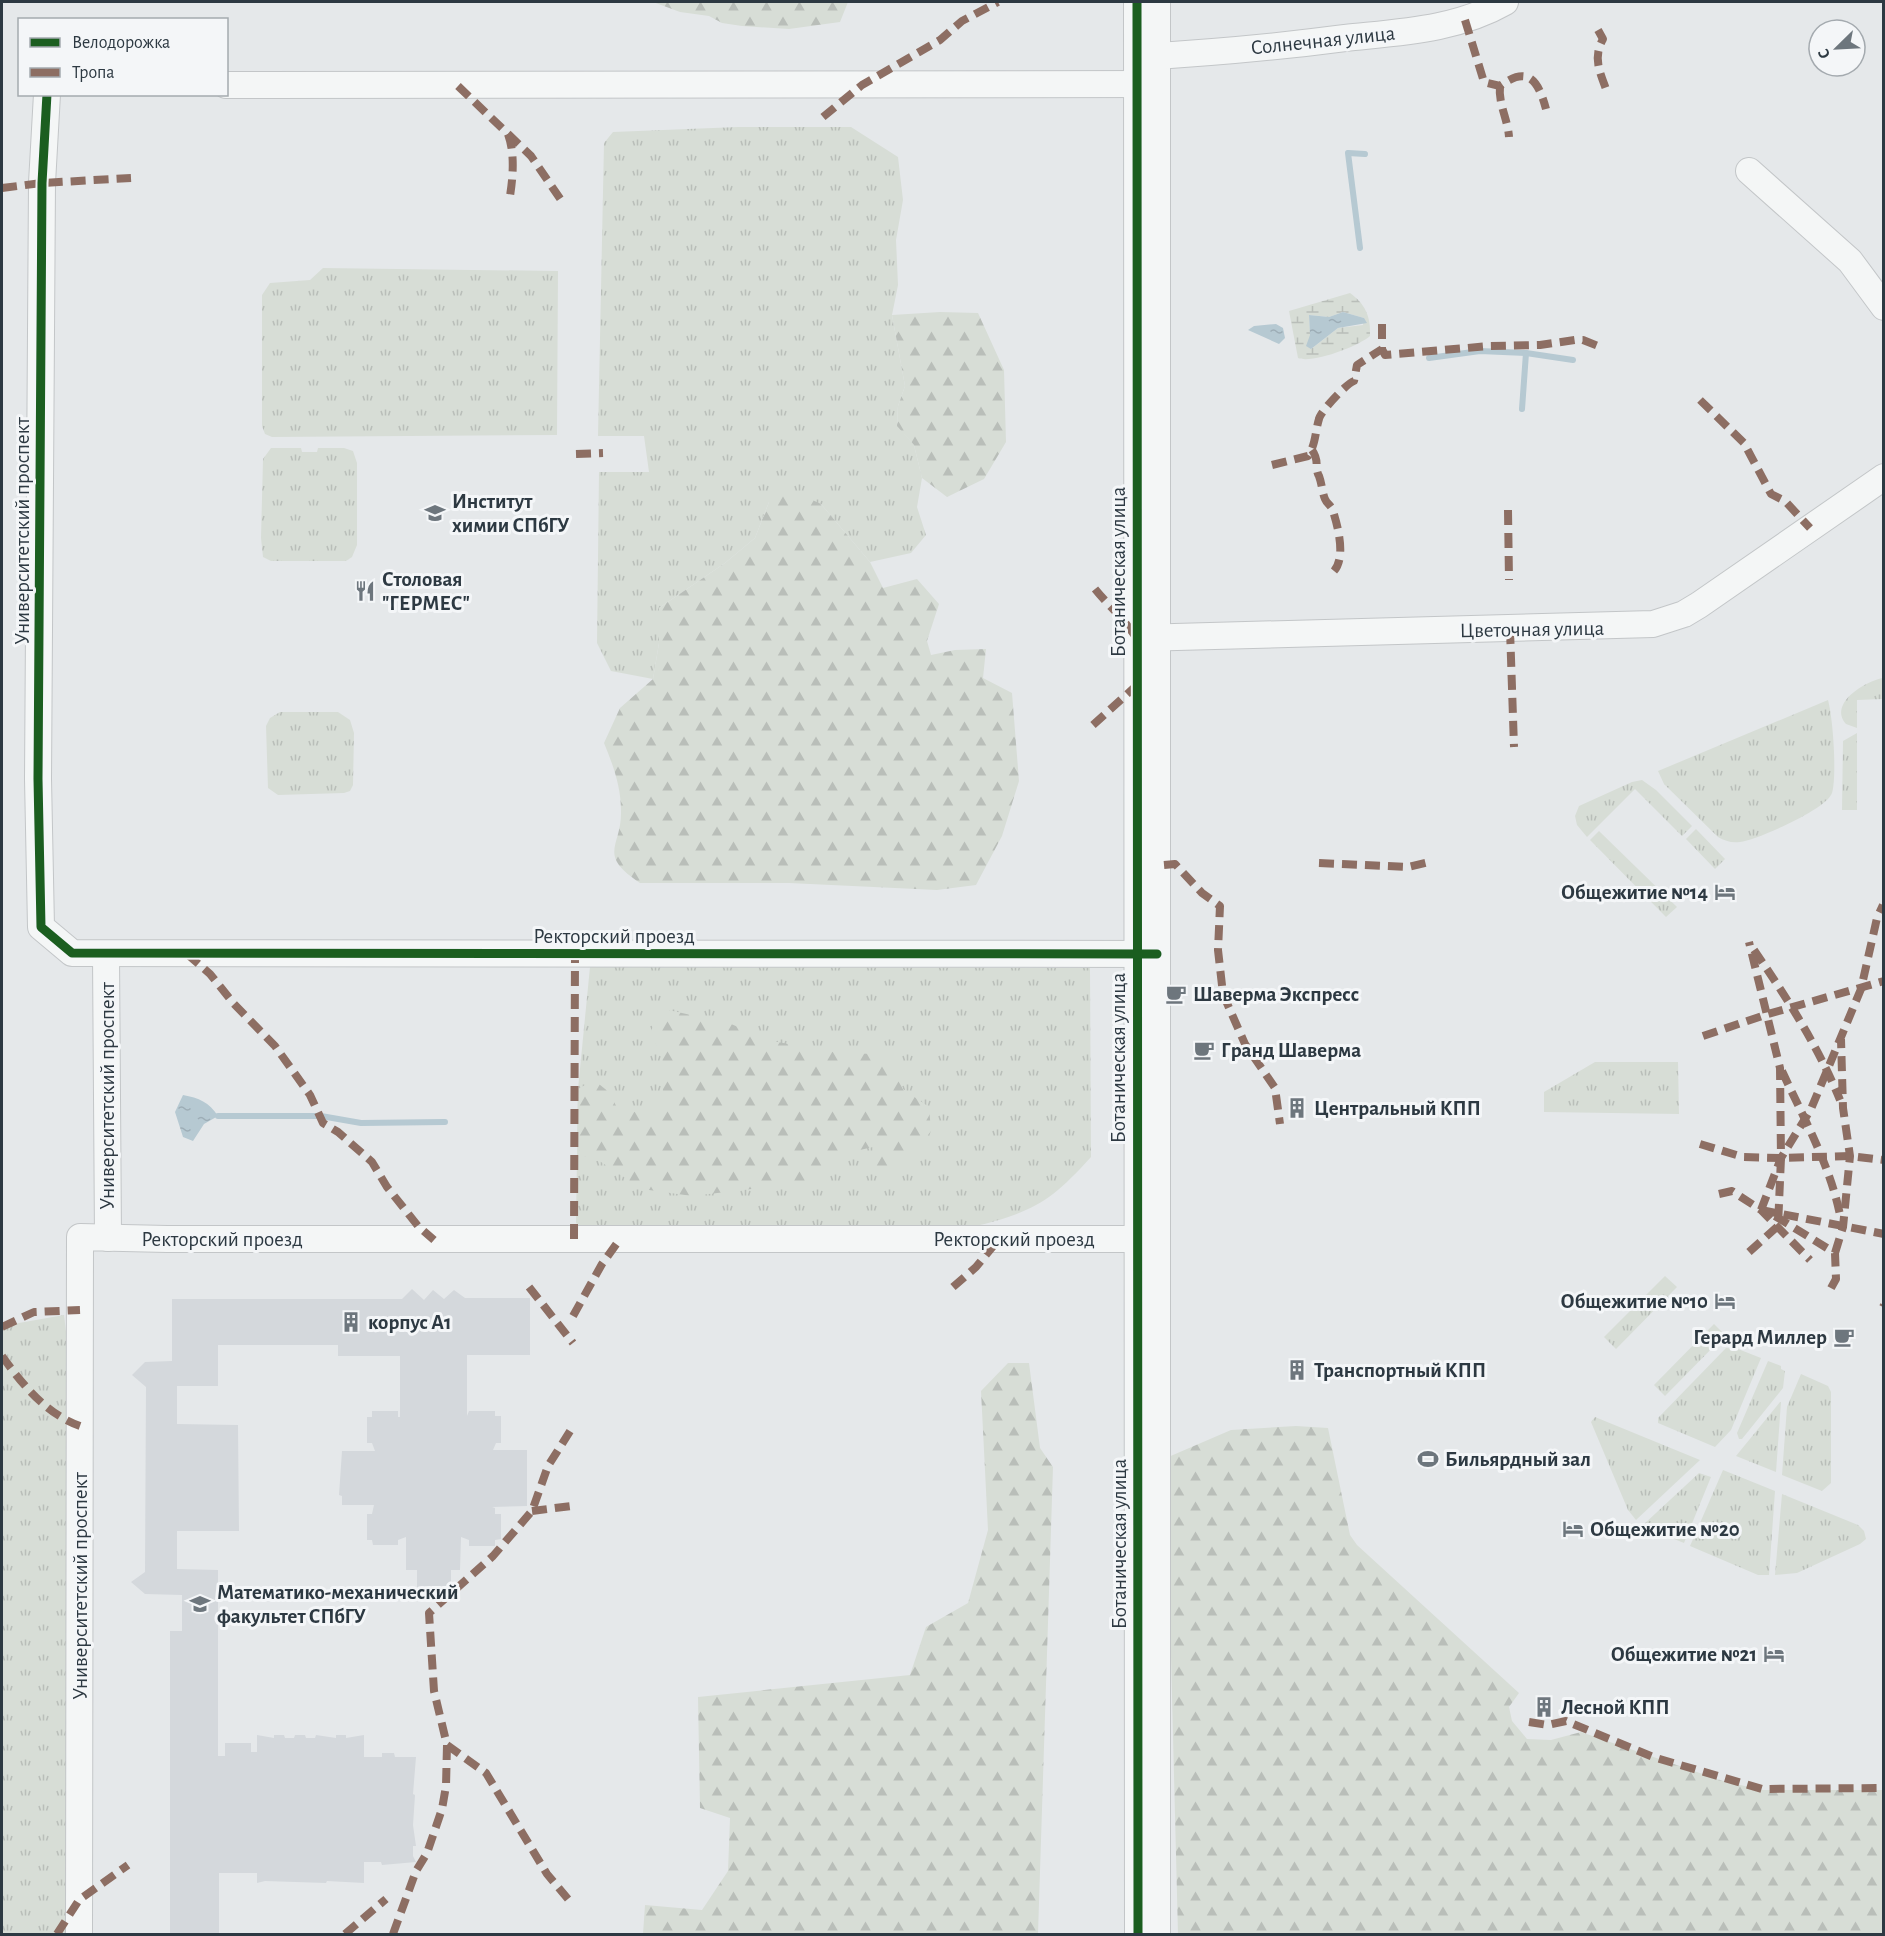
<svg xmlns="http://www.w3.org/2000/svg" width="1885" height="1936" font-family="'Alegreya Sans',sans-serif">
<style>
.built{fill:#d4d8dc}
.grass{fill:url(#grass-tufts)}
.forest{fill:url(#forest-firs)}
.wetland{fill:url(#wetland-marsh);fill-rule:evenodd}
.water{fill:url(#water-ripples)}
.lines{fill:none;stroke-linecap:round;stroke-linejoin:round}
.stream{stroke:#b6c9d2;stroke-width:6}
.minor-casing{stroke:#c3c6c8;stroke-width:28}
.minor{stroke:#f4f6f6;stroke-width:26}
.quiet{stroke:#8d6e63;stroke-width:8;stroke-dasharray:15 8;stroke-linecap:butt}
.cycleway-casing{stroke:#f4f6f8;stroke-width:13}
.cycleway{stroke:#1b5e20;stroke-width:9}
.labels{text-anchor:middle;stroke-width:6;stroke-linejoin:round;paint-order:stroke}
.street-label{font-size:21px;fill:#2d3942;stroke:#f4f6f8}
.poi-label{font-size:21px;font-weight:bold;fill:#2d3942;stroke:#f4f6f8;text-anchor:start}
</style>
<defs>
<pattern id="grass-tufts" width="24" height="20" patternUnits="userSpaceOnUse" patternTransform="scale(1.5)"><rect width="24" height="20" fill="#d7ddd6"/><path d="M3 7l-1-3M5 7V3M7 7l1-3M15 17l-1-3M17 17v-4M19 17l1-3" fill="none" stroke="#b9beb9"/></pattern>
<pattern id="forest-firs" width="22" height="20" patternUnits="userSpaceOnUse" patternTransform="scale(1.5)"><rect width="22" height="20" fill="#d7ddd6"/><path d="M5 1l3.5 6h-7zM16 11l3.5 6h-7z" fill="#b9beb9"/></pattern>
<pattern id="wetland-marsh" width="20" height="14" patternUnits="userSpaceOnUse" patternTransform="scale(1.5)"><rect width="20" height="14" fill="#d7ddd6"/><path d="M1 5h8M5 5V1M11 12h8M15 12V8" fill="none" stroke="#b9beb9"/></pattern>
<pattern id="water-ripples" width="26" height="14" patternUnits="userSpaceOnUse" patternTransform="scale(1.5)"><rect width="26" height="14" fill="#b6c9d2"/><path d="M2 4q2-2 4 0t4 0M15 11q2-2 4 0t4 0" fill="none" stroke="#9dadb6"/></pattern>
</defs>
<rect width="100%" height="100%" fill="#e5e8ea"/>
<polygon class="built" points="412,1289 424,1300 433,1290 444,1299 454,1290 465,1298 530,1298 530,1355 467,1355 467,1416 469,1411 495,1411 495,1416 501,1416 501,1443 496,1443 493,1450 527,1450 527,1506 492,1507 495,1508 495,1514 501,1514 501,1539 495,1540 495,1546 469,1546 469,1540 461,1537 460,1570 451,1570 451,1593 417,1593 417,1570 406,1570 406,1537 398,1540 398,1545 373,1545 372,1540 367,1540 367,1514 372,1514 374,1505 342,1505 342,1496 339,1495 342,1451 375,1451 372,1443 367,1443 367,1417 372,1417 372,1411 398,1411 398,1417 400,1417 400,1356 338,1356 338,1345 218,1345 218,1386 177,1386 177,1424 238,1425 239,1531 177,1531 177,1569 218,1570 218,1756 225,1756 225,1743 251,1743 251,1752 257,1752 257,1735 274,1738 274,1735 284,1735 285,1738 294,1738 295,1735 305,1735 306,1738 315,1738 316,1735 336,1738 336,1735 346,1735 346,1738 364,1735 364,1757 382,1757 382,1753 394,1753 395,1757 416,1757 413,1794 415,1795 413,1825 416,1846 413,1846 413,1856 416,1862 382,1865 381,1862 364,1862 364,1883 327,1881 326,1883 265,1881 257,1883 257,1873 219,1873 219,1934 170,1934 170,1631 182,1631 182,1595 145,1594 131,1582 145,1572 146,1387 132,1375 145,1362 172,1361 172,1299 402,1299"/>
<g class="grass">
<polygon points="738,127 851,127 898,157 903,200 896,240 898,285 892,315 905,386 898,406 897,425 914,445 922,478 917,507 926,535 911,553 870,562 821,504 769,502 755,538 725,563 659,608 659,643 653,679 611,671 597,643 599,472 649,472 644,436 598,436 604,143 613,132"/>
<polygon points="323,268 558,271 557,435 272,437 265,434 262,426 262,295 270,283 310,280"/>
<polygon points="271,448 301,448 302,452 317,452 318,448 344,448 353,451 357,463 357,545 352,557 346,561 271,561 263,557 261,538 263,459"/>
<path d="M1883,678V699L1857,700V728L1846,724C1828,703 1866,681 1883,678Z"/>
<path d="M1828,700C1833,718 1837,776 1832,793C1827,809 1757,840 1740,842C1731,843 1725,841 1718,837L1664,784L1658,771Z"/>
<polygon points="280,712 338,712 350,720 354,733 353,785 350,791 344,793 278,795 268,788 266,726 270,718"/>
<polygon points="1857,733 1857,810 1842,810 1843,741"/>
<polygon points="1642,780 1656,790 1692,826 1682,836 1635,789 1587,837 1577,825 1575,816 1579,806 1632,782"/>
<polygon points="1696,829 1725,859 1715,869 1686,839"/>
<polygon points="1599,831 1677,907 1666,917 1590,840"/>
<path d="M590,967L1090,968L1091,1157C1052,1200 1035,1211 980,1225L581,1226L576,1223L578,1089Z"/>
<polygon points="1595,1062 1678,1062 1679,1114 1544,1112 1544,1092"/>
<polygon points="1665,1276 1677,1287 1616,1349 1604,1337"/>
<polygon points="64,1315 67,1340 66,1934 2,1934 2,1326"/>
<polygon points="1714,1324 1725,1335 1665,1396 1654,1385"/>
<polygon points="1726,1348 1738,1349 1761,1358 1731,1430 1715,1447 1658,1423 1658,1418"/>
<polygon points="1768,1361 1781,1366 1781,1369 1785,1371 1783,1388 1742,1439 1739,1439 1737,1433"/>
<polygon points="1801,1374 1828,1386 1831,1392 1831,1483 1822,1491 1782,1475 1787,1407"/>
<polygon points="1780,1402 1781,1402 1776,1472 1736,1456"/>
<polygon points="1595,1417 1700,1460 1636,1520 1628,1510 1591,1422"/>
<polygon points="1723,1470 1775,1491 1769,1575 1758,1575 1690,1546"/>
<polygon points="1699,1473 1711,1477 1684,1543 1642,1526"/>
<polygon points="1782,1494 1858,1525 1864,1531 1866,1539 1860,1544 1797,1573 1775,1575"/>
</g>
<g class="forest">
<polygon points="653,2 848,2 840,22 789,29 742,26 722,23 709,16 680,12"/>
<polygon points="940,312 978,313 1004,370 1006,442 984,479 947,497 922,478 914,445 897,426 898,406 905,386 892,315"/>
<path d="M793,491L821,504L870,562L883,588L917,579L939,604L927,641L931,655L955,650L986,649L983,678L1012,693L1019,781L1002,836L976,885L937,890L789,883H640C596,854 622,847 621,811C621,786 613,765 604,743L620,708L653,679L659,643V608L725,563L755,538L769,502Z"/>
<polygon points="659,1011 673,1011 731,1024 772,1041 839,1053 878,1054 893,1065 903,1089 929,1107 931,1131 905,1166 877,1172 872,1161 873,1147 851,1152 801,1183 692,1196 642,1189 601,1162 583,1156 577,1147 578,1089 594,1080 610,1093 617,1108 645,1114 662,1107 664,1065 651,1031"/>
<polygon points="1008,1363 1029,1363 1040,1448 1053,1467 1038,1934 643,1934 645,1905 702,1910 728,1871 730,1818 700,1808 698,1697 910,1675 926,1627 968,1603 988,1530 981,1391"/>
<polygon points="1296,1426 1328,1428 1350,1535 1357,1545 1519,1693 1509,1707 1512,1721 1527,1739 1551,1740 1581,1732 1723,1781 1762,1790 1883,1790 1883,1934 1178,1934 1166,1458 1231,1430"/>
</g>
<path class="wetland" d="M1350,293C1365,304 1371,316 1370,336C1359,346 1312,364 1298,358L1289,311ZM1343,312L1364,318L1363,325L1338,328L1311,349L1309,315L1329,317Z"/>
<g class="water">
<polygon points="1343,312 1364,318 1367,323 1338,328 1311,349 1306,346 1310,335 1309,315 1329,317"/>
<polygon points="1276,324 1283,328 1285,338 1279,344 1248,330 1254,326"/>
<path d="M183,1095C199,1098 209,1102 218,1116L204,1124L193,1141L183,1137L175,1112Z"/>
</g>
<g class="lines">
<g class="stream">
<polyline points="1360,248 1348,153 1365,154"/>
<polyline points="1429,358 1480,351 1526,353 1573,360"/>
<polyline points="1522,409 1526,353"/>
<polyline points="218,1116 321,1116 361,1123 445,1122"/>
</g>
<g class="minor-casing">
<g id="minor">
<polyline points="1137,2 1138,1934"/>
<polyline points="1157,2 1157,1934"/>
<path d="M1140,57C1208,53 1277,47 1345,38C1400,32 1456,30 1505,2"/>
<polyline points="226,85 1153,84"/>
<polyline points="47,94 42,183 38,779 41,927 72,953 1157,954"/>
<polyline points="1749,171 1850,261 1884,307"/>
<polyline points="1139,638 1653,624 1684,614 1699,605 1884,477"/>
<polyline points="106,955 108,1238"/>
<polyline points="79,1934 80,1237 167,1239 1152,1239"/>
</g>
</g>
<use href="#minor" class="minor"/>
<g class="quiet">
<path d="M1465,20L1484,82L1500,86C1528,65 1538,80 1546,109"/>
<path d="M1598,30L1603,39C1593,57 1599,70 1606,89"/>
<polyline points="458,86 531,156 563,203"/>
<path d="M1500,86C1498,103 1508,120 1509,137"/>
<polyline points="823,117 862,85 940,40 962,21 998,2"/>
<path d="M508,134C515,153 513,177 510,196"/>
<polyline points="2,188 42,183 131,178"/>
<polyline points="1382,324 1382,349 1385,355 1490,346 1540,345 1575,340 1583,340 1598,346"/>
<polyline points="1700,400 1744,443 1771,494 1785,501 1810,528"/>
<path d="M1312,450C1320,461 1314,467 1319,476C1322,484 1322,492 1325,499C1327,504 1332,506 1333,511C1338,527 1346,557 1334,571"/>
<polyline points="576,454 603,453"/>
<path d="M1272,465L1308,456C1316,444 1315,432 1319,419C1320,412 1347,383 1354,381L1357,365L1382,349"/>
<polyline points="1508,510 1509,580"/>
<path d="M1095,589C1108,605 1124,619 1135,636"/>
<polyline points="1510,629 1514,747"/>
<polyline points="1093,725 1136,686"/>
<polyline points="1319,863 1408,867 1429,862"/>
<polyline points="1164,865 1175,864 1202,893 1220,906 1218,950 1223,994 1245,1044 1275,1088 1280,1124"/>
<path d="M1754,950C1787,998 1818,1046 1840,1100"/>
<polyline points="187,954 210,974 234,1004 275,1046 310,1095 323,1123 338,1132 372,1162 387,1187 418,1226 434,1240"/>
<polyline points="1703,1036 1768,1014 1884,981"/>
<path d="M1782,1071C1803,1117 1830,1165 1840,1215"/>
<polyline points="1700,1144 1743,1157 1781,1158 1780,1068 1749,942"/>
<polyline points="1719,1194 1732,1191 1761,1210 1810,1260"/>
<polyline points="1761,1210 1781,1158 1811,1109 1861,989 1877,918 1883,905"/>
<polyline points="1761,1210 1884,1234"/>
<polyline points="1775,1216 1835,1253 1836,1279 1830,1290"/>
<polyline points="574,1239 575,955"/>
<polyline points="1749,1252 1778,1226 1781,1158 1850,1156 1884,1160"/>
<polyline points="1835,1253 1843,1227 1850,1156 1843,1108 1841,1039"/>
<polyline points="529,1287 573,1343"/>
<polyline points="953,1287 976,1267 999,1239"/>
<polyline points="1883,1307 1884,1305"/>
<polyline points="573,1316 602,1264 620,1239"/>
<polyline points="2,1327 34,1312 80,1310"/>
<path d="M2,1356C22,1384 46,1414 80,1426"/>
<polyline points="532,1511 571,1506"/>
<polyline points="1529,1722 1548,1725 1566,1721 1653,1757 1762,1789 1884,1788"/>
<polyline points="447,1745 486,1773 547,1874 568,1899"/>
<polyline points="57,1934 79,1900 128,1865"/>
<polyline points="345,1934 386,1899"/>
<polyline points="393,1934 416,1871 427,1853 442,1809 446,1786 447,1745 434,1691 429,1613 493,1556 532,1511 548,1466 572,1428"/>
</g>
<g class="cycleway-casing">
<g id="cycleway">
<polyline points="1137,2 1138,1934"/>
<polyline points="47,94 42,183 38,779 41,927 72,953 1157,954"/>
</g>
</g>
<use href="#cycleway" class="cycleway"/>
</g>
<defs>
<g id="university-bare" transform="scale(1.62)"><path d="M0-5L7-2L0 1L-7-2ZM-4 1L0 2.5L4 1V4Q0 6-4 4Z" fill="#6d767d" stroke="#f4f6f8" stroke-width="2.5" paint-order="stroke"/></g>
<g id="restaurant-bare" transform="scale(1.62)"><path d="M-5-6h1v4h1v-4h1v4h1v-4h1v5L-1.5 .5V6h-2V.5L-5-1ZM5-6V6H3V1.5H1.5Q1.5-4 5-6Z" fill="#6d767d" stroke="#f4f6f8" stroke-width="2.5" paint-order="stroke"/></g>
<g id="hotel-bare" transform="scale(1.62)"><path d="M-6-4.5h1.5V1H6V5H4.5V3h-9V5H-6ZM-4 0a1.8 1.8 0 1 1 3.6 0ZM.5 0V-2.5h3Q6-2.5 6 0Z" fill="#6d767d" stroke="#f4f6f8" stroke-width="2.5" paint-order="stroke"/></g>
<g id="cafe-bare" transform="scale(1.62)"><path d="M-5.5-4.5H6V0H3Q3 3.5 0 3.5H-2.5Q-5.5 3.5-5.5 0ZM3-3.2v2h1.7v-2ZM-6 4.5H4V6H-6Z" fill="#6d767d" stroke="#f4f6f8" stroke-width="2.5" paint-order="stroke"/></g>
<g id="building-bare" transform="scale(1.62)"><path d="M-4-6H4V6H1V3H-1V6H-4ZM-2.5-4.3h1.7v1.8h-1.7ZM.8-4.3h1.7v1.8H.8ZM-2.5-1h1.7V.8h-1.7ZM.8-1h1.7V.8H.8Z" fill="#6d767d" stroke="#f4f6f8" stroke-width="2.5" paint-order="stroke"/></g>
<g id="stadium-bare" transform="scale(1.62)"><path d="M0-5a6.5 5 0 1 0 0 10a6.5 5 0 1 0 0-10ZM-3.5-1.8h7v3.6h-7Z" fill="#6d767d" stroke="#f4f6f8" stroke-width="2.5" paint-order="stroke"/></g>
</defs>
<g fill-rule="evenodd">
<use href="#university-bare" x="435" y="513"/>
<use href="#restaurant-bare" x="365" y="591"/>
<use href="#hotel-bare" x="1725" y="892"/>
<use href="#cafe-bare" x="1176" y="994"/>
<use href="#cafe-bare" x="1204" y="1050"/>
<use href="#building-bare" x="1297" y="1108"/>
<use href="#hotel-bare" x="1725" y="1301"/>
<use href="#building-bare" x="351" y="1322"/>
<use href="#cafe-bare" x="1844" y="1337"/>
<use href="#building-bare" x="1297" y="1370"/>
<use href="#stadium-bare" x="1428" y="1459"/>
<use href="#hotel-bare" x="1573" y="1529"/>
<use href="#university-bare" x="200" y="1604"/>
<use href="#hotel-bare" x="1774" y="1654"/>
<use href="#building-bare" x="1544" y="1707"/>
</g>
<g class="labels">
<g class="street-label">
<text transform="translate(1323 40) rotate(-6)" y="7">Солнечная улица</text>
<text transform="translate(22 531) rotate(-90)" y="7">Университетский проспект</text>
<text transform="translate(1118 572) rotate(-90)" y="7">Ботаническая улица</text>
<text transform="translate(1532 629) rotate(-1)" y="7">Цветочная улица</text>
<text x="614" y="943">Ректорский проезд</text>
<text transform="translate(1118 1058) rotate(-90)" y="7">Ботаническая улица</text>
<text transform="translate(107 1096) rotate(-90)" y="7">Университетский проспект</text>
<text x="222" y="1246">Ректорский проезд</text>
<text x="1014" y="1246">Ректорский проезд</text>
<text transform="translate(1119 1544) rotate(-90)" y="7">Ботаническая улица</text>
<text transform="translate(80 1586) rotate(-90)" y="7">Университетский проспект</text>
</g>
<g class="poi-label">
<text x="452" y="508">Институт<tspan x="452" dy="24">химии СПбГУ</tspan></text>
<text x="382" y="586">Столовая<tspan x="382" dy="24">"ГЕРМЕС"</tspan></text>
<text x="1708" y="899" text-anchor="end">Общежитие №14</text>
<text x="1193" y="1001">Шаверма Экспресс</text>
<text x="1221" y="1057">Гранд Шаверма</text>
<text x="1314" y="1115">Центральный КПП</text>
<text x="1708" y="1308" text-anchor="end">Общежитие №10</text>
<text x="368" y="1329">корпус А1</text>
<text x="1827" y="1344" text-anchor="end">Герард Миллер</text>
<text x="1314" y="1377">Транспортный КПП</text>
<text x="1445" y="1466">Бильярдный зал</text>
<text x="1590" y="1536">Общежитие №20</text>
<text x="217" y="1599">Математико-механический<tspan x="217" dy="24">факультет СПбГУ</tspan></text>
<text x="1757" y="1661" text-anchor="end">Общежитие №21</text>
<text x="1561" y="1714">Лесной КПП</text>
</g>
</g>
<rect width="1885" height="1936" fill="none" stroke="#2d3942" stroke-width="6"/>
<rect x="18" y="18" width="210" height="78" fill="#f4f6f8" stroke="#a4aaaf" stroke-width="1.5"/>
<rect x="30" y="38" width="30" height="9" fill="#1b5e20" stroke="#a4aaaf" stroke-width="1.5"/>
<text x="72" y="48" font-size="18" fill="#2d3942">Велодорожка</text>
<rect x="30" y="68" width="30" height="9" fill="#8d6e63" stroke="#a4aaaf" stroke-width="1.5"/>
<text x="72" y="78" font-size="18" fill="#2d3942">Тропа</text>
<g transform="translate(1837 48) rotate(246)"><circle r="28" fill="#f4f6f8" stroke="#a4aaaf" stroke-width="1.5"/>
<path d="M0-4.5L10 22L0 15L-10 22Z" fill="#6d767d"/>
<text y="-9" font-size="16" font-weight="bold" text-anchor="middle" fill="#2d3942">С</text>
</g>
</svg>
